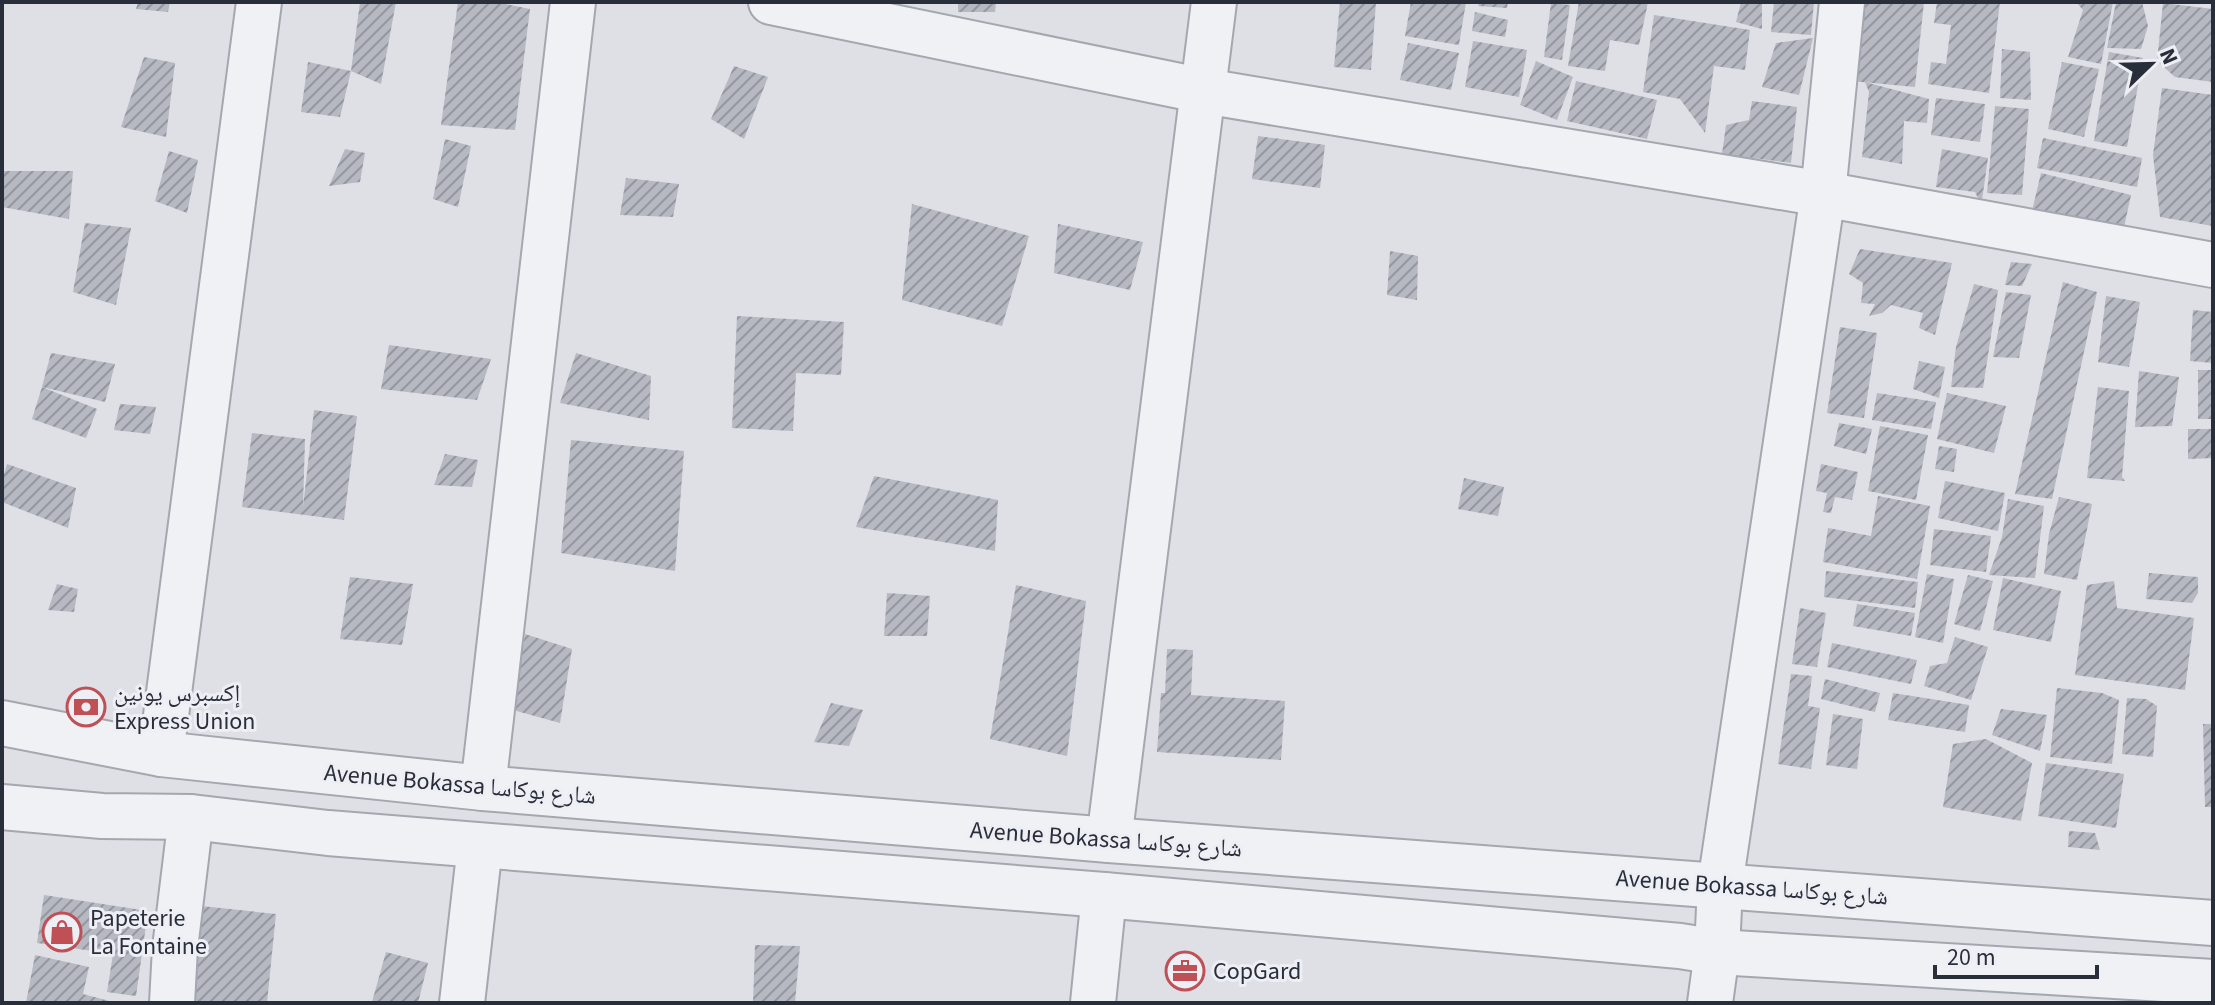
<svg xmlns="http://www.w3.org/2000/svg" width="2215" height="1005" font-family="'Source Sans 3','Noto Naskh Arabic',sans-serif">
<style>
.building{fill:url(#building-hatch)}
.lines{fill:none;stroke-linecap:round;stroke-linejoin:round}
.minor-casing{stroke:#a4a7af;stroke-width:48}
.minor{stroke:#f0f1f5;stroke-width:44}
.labels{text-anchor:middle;stroke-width:6;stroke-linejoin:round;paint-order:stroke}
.poi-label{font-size:24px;fill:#292e3b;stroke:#edeff4;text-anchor:start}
.street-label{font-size:24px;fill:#292e3b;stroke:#edeff4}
</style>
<defs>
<pattern id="building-hatch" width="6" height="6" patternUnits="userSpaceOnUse" patternTransform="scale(2)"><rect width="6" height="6" fill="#b6b9c2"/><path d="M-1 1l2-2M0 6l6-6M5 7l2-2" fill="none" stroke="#94979f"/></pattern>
</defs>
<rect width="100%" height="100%" fill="#dee0e6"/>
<g class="building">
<polygon points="138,2 170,2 168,12 136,9"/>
<polygon points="360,2 396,2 381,84 351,71 340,117 301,112 308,62 351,71"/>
<polygon points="458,2 496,2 530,9 515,130 441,125"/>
<polygon points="958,2 996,2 995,12 958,12"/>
<polygon points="1340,2 1376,2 1371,70 1334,67"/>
<polygon points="1411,2 1466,2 1459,45 1405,36"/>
<polygon points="1480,2 1508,2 1507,8 1478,6"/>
<polygon points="1579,2 1648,2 1639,45 1610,40 1605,71 1568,66"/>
<polygon points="1741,2 1762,2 1762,29 1736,22"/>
<polygon points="1774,2 1814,2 1811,35 1771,32"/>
<polygon points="1859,2 1924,2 1915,87 1851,81"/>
<polygon points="1937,2 2000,2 1989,93 1928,84 1931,62 1946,64 1951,25 1934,23"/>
<polygon points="2076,2 2113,2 2101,64 2068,57 2083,10"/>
<polygon points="2116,2 2142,2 2148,26 2141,49 2107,48"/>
<polygon points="1551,3 1570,5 1562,60 1544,57"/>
<polygon points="2163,3 2213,9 2213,82 2175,77 2157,61"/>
<polygon points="1475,12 1508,20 1505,37 1472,31"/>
<polygon points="1654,15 1750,30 1745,70 1714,66 1705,133 1680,99 1643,92"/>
<polygon points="1813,38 1799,95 1762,87 1776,43"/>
<polygon points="1473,41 1527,50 1519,97 1465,87"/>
<polygon points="1408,43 1459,53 1451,90 1400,80"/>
<polygon points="2002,49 2030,52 2031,100 2000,98"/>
<polygon points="2109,52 2143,58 2127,147 2094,141"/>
<polygon points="144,57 175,63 166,137 121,127"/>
<polygon points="1536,61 1573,77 1557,120 1520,105"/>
<polygon points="2062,62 2099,69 2084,137 2048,129"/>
<polygon points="734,66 768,77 744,139 711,119"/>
<polygon points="1576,81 1657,100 1647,139 1567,121"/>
<polygon points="1865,82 1929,99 1927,123 1904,121 1902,164 1862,157 1869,92"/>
<polygon points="2162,88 2213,95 2213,226 2160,217 2153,155"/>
<polygon points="1936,98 1985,104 1980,142 1931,135"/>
<polygon points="1752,101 1797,107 1791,163 1722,154 1726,125 1749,120"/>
<polygon points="1995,106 2029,109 2022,195 1987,193"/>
<polygon points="1258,136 1325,145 1320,188 1252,179"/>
<polygon points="2043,138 2142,158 2137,187 2037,168"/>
<polygon points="445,139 471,146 458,207 433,199"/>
<polygon points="345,149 365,153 360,182 329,186"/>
<polygon points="1942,149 1988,158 1982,200 1987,199 1984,210 1975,192 1936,187"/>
<polygon points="169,151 198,160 187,213 155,201"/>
<polygon points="2,171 73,171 69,219 2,207"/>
<polygon points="2041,173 2131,195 2123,232 2032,211"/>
<polygon points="626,178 679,184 673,217 620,215"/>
<polygon points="912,204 1029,236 1002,326 902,300"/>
<polygon points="85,223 131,228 116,305 73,292"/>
<polygon points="1058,224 1143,242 1130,290 1054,273"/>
<polygon points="1860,249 1952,263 1935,335 1919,328 1923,313 1891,305 1882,313 1869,316 1875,304 1861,303 1863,283 1849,274"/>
<polygon points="1390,251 1418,256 1417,300 1387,295"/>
<polygon points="2011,262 2032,264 2022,286 2005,285"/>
<polygon points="2063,282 2097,292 2052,499 2015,494"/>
<polygon points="1974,284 1998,290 1983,388 1951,387 1956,347"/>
<polygon points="2006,292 2031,295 2019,358 1993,357"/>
<polygon points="2106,296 2140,302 2129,367 2098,362"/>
<polygon points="2193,310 2213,312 2213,363 2190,361"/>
<polygon points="737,316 844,322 841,375 796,373 793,431 732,428"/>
<polygon points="1840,327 1877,333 1864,418 1827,413"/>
<polygon points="389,345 491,359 477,400 381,389"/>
<polygon points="51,353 115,364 105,402 42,387"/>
<polygon points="576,353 651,376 649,420 560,403"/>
<polygon points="1919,361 1945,367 1939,398 1913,389"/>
<rect x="2198" y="370" width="15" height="49"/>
<polygon points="2139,371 2179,377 2172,426 2135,427"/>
<polygon points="42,387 97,409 86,438 32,419"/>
<polygon points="2098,387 2129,391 2122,477 2125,481 2087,478"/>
<polygon points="1877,393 1936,402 1931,429 1872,420"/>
<polygon points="1947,393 2006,406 1994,453 1937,439"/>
<polygon points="120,404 156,407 150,434 114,430"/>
<polygon points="314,410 357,416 344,520 242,507 252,433 305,439 303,507"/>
<polygon points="1839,423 1872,429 1866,454 1834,446"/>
<polygon points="1880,426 1928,435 1916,500 1868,491"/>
<polygon points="2188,429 2213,429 2213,458 2188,459"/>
<polygon points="571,440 684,451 675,571 561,553"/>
<polygon points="1939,446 1957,449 1954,472 1935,469"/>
<polygon points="445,454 478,460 472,487 434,485"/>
<polygon points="7,464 76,488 68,528 2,502 2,481"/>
<polygon points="1821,464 1858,472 1852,500 1835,497 1831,513 1823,512 1827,493 1816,491"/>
<polygon points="874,476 998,500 995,551 856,527"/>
<polygon points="1464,478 1504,487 1498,516 1458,509"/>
<polygon points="1945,481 2005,493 1998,531 1938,518"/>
<polygon points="1878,496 1930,506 1917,579 1823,562 1828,528 1871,536"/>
<polygon points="2059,497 2092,504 2077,580 2044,574 2049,534"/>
<polygon points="2008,499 2044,506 2035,578 1989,575 2002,537"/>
<polygon points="1934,529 1991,536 1986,572 1930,565"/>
<polygon points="1826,571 1918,582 1915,608 1824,597"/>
<polygon points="2149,573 2198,577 2198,593 2192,603 2146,599"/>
<polygon points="1927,574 1954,579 1943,643 1915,637"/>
<polygon points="1968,575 1993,581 1980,631 1954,624"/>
<polygon points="350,577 413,584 402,645 340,639"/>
<polygon points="2003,578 2061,591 2051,642 1993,630"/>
<polygon points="2114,581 2117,608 2194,618 2185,690 2075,675 2087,585"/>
<polygon points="57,584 78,589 74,612 48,610"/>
<polygon points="1016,585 1086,601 1067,756 990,739"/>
<polygon points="887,593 930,596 927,636 884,636"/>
<polygon points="1857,604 1915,613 1911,636 1853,626"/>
<polygon points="1800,608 1826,613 1817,667 1792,664"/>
<polygon points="525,634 572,649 560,723 513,710"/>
<polygon points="1955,637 1988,647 1971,700 1924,686 1930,666 1947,663"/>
<polygon points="1832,643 1917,660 1911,684 1827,667"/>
<polygon points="1167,649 1193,650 1191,695 1285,701 1281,760 1157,752 1161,693 1165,693"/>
<polygon points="1791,674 1812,676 1808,706 1820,708 1811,769 1778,764"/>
<polygon points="1825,679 1880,693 1875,712 1821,699"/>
<polygon points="2057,688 2102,693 2119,700 2112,764 2050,757"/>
<polygon points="1893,693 1969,705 1965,732 1888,720"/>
<polygon points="2127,698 2146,699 2157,706 2153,757 2122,754"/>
<polygon points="831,703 863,710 849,746 814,742"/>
<polygon points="2001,709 2047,715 2040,751 1992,735"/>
<polygon points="1833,714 1863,719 1857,769 1826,765"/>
<polygon points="2203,724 2213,724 2213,807 2205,807"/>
<polygon points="1986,739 2032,763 2021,821 1943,807 1953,744"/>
<polygon points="2046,763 2124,774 2116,828 2038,816"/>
<polygon points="2069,831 2095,833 2100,850 2068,847"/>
<polygon points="44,895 148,911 136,996 107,992 113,954 37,943"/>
<polygon points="182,904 276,914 267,1003 172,1003"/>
<polygon points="755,945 800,946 795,1003 753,1003"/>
<polygon points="386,952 428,963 418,1003 372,1002"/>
<polygon points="35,955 89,967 83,994 117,1003 26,1003"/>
</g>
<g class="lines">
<g class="minor-casing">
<g id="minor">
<polyline points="771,2 1204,91 1823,194 2213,265"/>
<polyline points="2,723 161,754 483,788 1109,840 2213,923"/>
<polyline points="161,754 259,2"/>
<polyline points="483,788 573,2"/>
<polyline points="2,807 102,816 191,817 328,833 1104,895 1680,946 1717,952 2213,982"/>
<polyline points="1109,840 1214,2"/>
<polyline points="172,1003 175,948 191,817"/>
<polyline points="462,1003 480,846"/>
<polyline points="1093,1003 1104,895"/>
<polyline points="1710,1003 1717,952 1720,885 1823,194 1842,2"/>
</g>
</g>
<use href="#minor" class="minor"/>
</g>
<defs>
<g id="bank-ring" transform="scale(2)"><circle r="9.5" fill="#edeff4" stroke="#be5056" stroke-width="1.5"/><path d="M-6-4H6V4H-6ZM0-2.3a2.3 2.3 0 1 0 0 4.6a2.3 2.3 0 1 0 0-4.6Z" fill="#be5056"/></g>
<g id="shop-ring" transform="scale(2)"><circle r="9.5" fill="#edeff4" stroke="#be5056" stroke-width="1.5"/><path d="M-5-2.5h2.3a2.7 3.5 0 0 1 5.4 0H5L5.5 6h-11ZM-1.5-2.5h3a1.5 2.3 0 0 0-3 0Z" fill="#be5056"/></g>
<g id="office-ring" transform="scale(2)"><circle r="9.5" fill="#edeff4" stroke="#be5056" stroke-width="1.5"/><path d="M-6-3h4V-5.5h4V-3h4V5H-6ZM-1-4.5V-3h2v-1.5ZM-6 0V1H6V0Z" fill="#be5056"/></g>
</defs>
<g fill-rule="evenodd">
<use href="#bank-ring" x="86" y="707"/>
<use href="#shop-ring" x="62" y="932"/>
<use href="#office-ring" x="1185" y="971"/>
</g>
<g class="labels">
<g class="poi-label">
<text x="114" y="701">إكسبرس يونين<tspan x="114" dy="28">Express Union</tspan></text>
<text x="90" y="926">Papeterie<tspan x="90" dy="28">La Fontaine</tspan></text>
<text x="1213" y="979">CopGard</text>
</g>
<g class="street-label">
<text transform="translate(460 784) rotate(5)" y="8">Avenue Bokassa شارع بوكاسا</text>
<text transform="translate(1106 839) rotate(4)" y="8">Avenue Bokassa شارع بوكاسا</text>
<text transform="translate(1752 887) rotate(4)" y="8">Avenue Bokassa شارع بوكاسا</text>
</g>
</g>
<rect width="2215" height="1005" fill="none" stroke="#292e3b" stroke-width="8"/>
<g transform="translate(2151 64) rotate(67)" stroke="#edeff4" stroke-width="6" paint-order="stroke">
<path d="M0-6L14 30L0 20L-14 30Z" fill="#292e3b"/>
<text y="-12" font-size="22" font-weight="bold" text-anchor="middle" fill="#292e3b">N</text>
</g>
<path d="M1935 965v12h162v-12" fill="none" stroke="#292e3b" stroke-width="4"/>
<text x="1947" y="965" font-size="24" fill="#292e3b" stroke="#edeff4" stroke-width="6" paint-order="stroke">20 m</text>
</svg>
